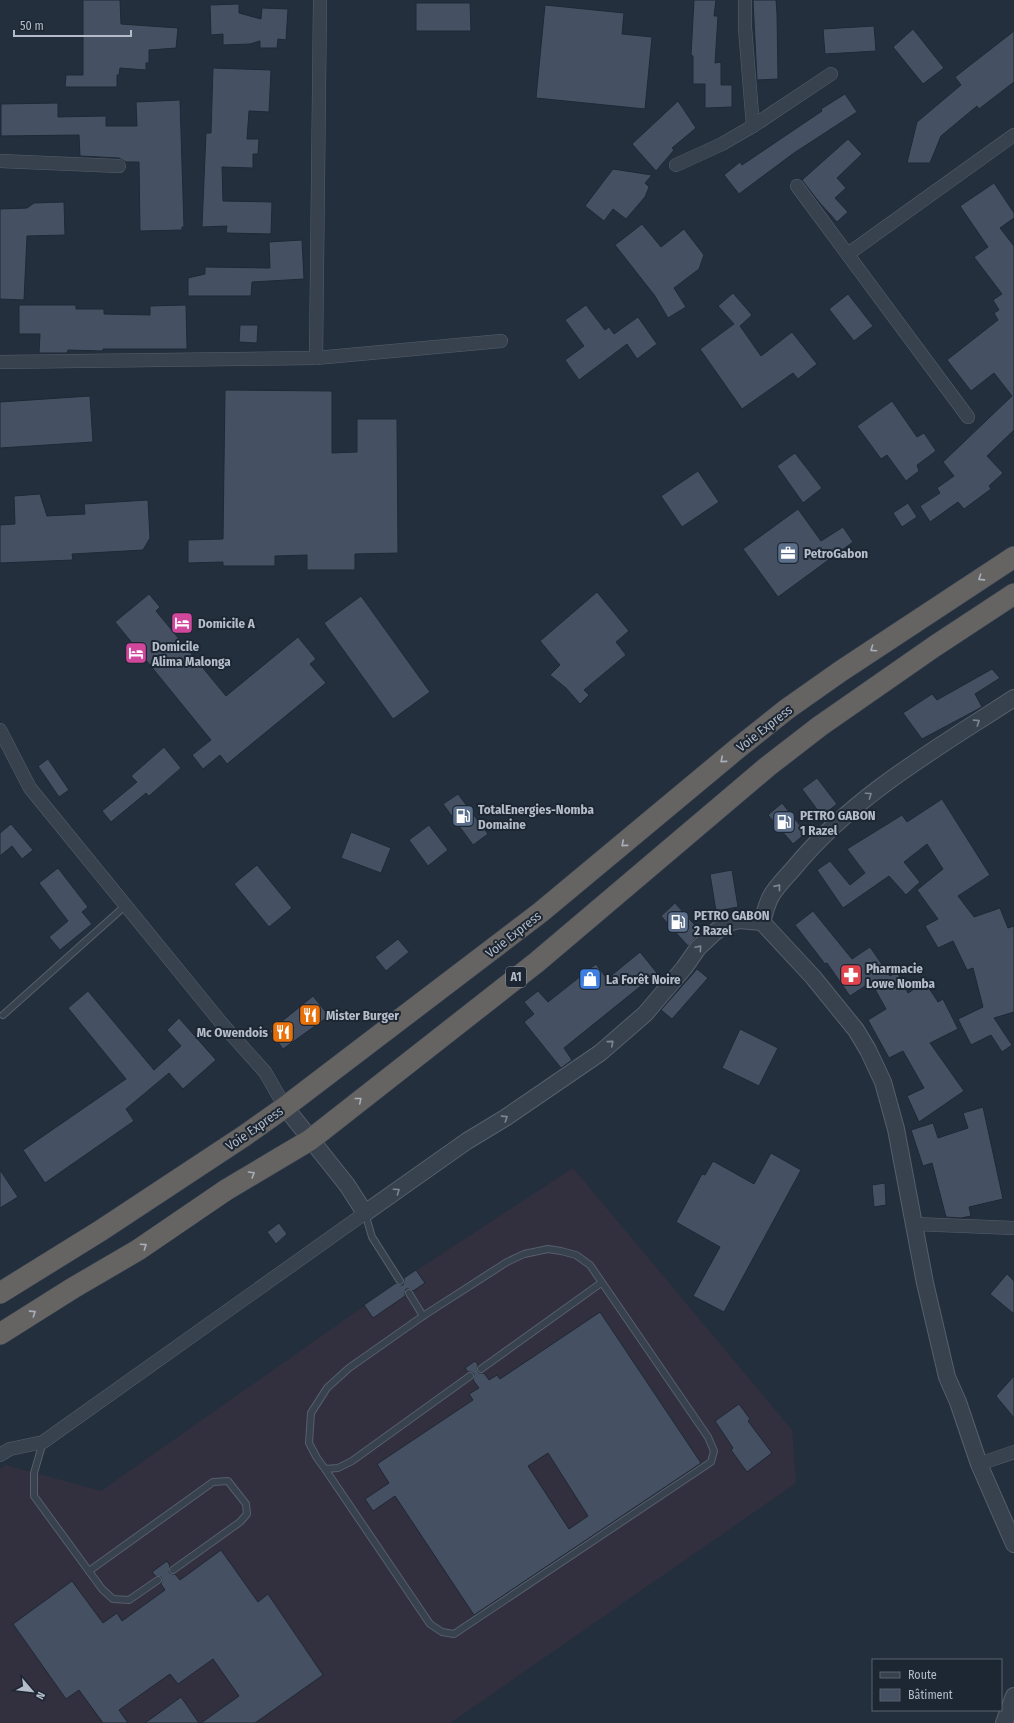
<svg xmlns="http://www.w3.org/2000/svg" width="1014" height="1723" font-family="'Fira Sans Condensed',sans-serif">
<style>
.medical{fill:#32303f}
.building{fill:#455162;stroke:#1f2835;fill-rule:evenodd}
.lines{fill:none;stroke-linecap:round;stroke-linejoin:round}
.service-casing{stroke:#565f6c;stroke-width:8}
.minor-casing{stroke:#565f6c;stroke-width:14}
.tertiary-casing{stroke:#565f6c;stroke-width:18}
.trunk-casing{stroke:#434c59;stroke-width:22}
.service{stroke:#38414e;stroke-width:6}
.minor{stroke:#38414e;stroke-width:13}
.tertiary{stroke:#38414e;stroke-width:16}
.trunk{stroke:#656462;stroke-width:21}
.oneway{stroke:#a8afba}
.oneway2{stroke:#7c8592}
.labels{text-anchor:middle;stroke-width:4;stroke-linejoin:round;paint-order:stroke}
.shield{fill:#1d2633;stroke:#878f9c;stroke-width:1}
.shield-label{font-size:12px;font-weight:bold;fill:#b4bcc9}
.poi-label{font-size:13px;font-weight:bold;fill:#b4bcc9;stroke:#1d2633;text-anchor:start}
.street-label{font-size:13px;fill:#b4bcc9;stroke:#1d2633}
</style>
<rect width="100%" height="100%" fill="#242f3e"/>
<polygon class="medical" points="573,1168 792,1430 796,1483 450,1723 0,1723 0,1469 6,1465 101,1491 387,1290"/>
<g class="building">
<polygon points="83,0 120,0 121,24 178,28 176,48 149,50 149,63 146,63 146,70 120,68 119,75 117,75 117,87 65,87 66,75 83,75"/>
<polygon points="694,0 716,0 714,16 718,16 715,63 721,62 721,85 732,85 732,107 705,108 705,84 693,84 693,56 691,55"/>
<polygon points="753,0 776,0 777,14 778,79 757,80"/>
<polygon points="416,3 470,3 471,31 416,31"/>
<polygon points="239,4 239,13 261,19 262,8 288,9 286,40 278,39 277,48 260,48 260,41 250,44 223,45 223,34 211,35 210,5"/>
<polygon points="545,5 624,13 622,34 652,37 645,109 536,98"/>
<polygon points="874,26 876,51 825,54 823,29"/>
<polygon points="913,29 944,68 923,84 893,47"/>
<polygon points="1014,31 1014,82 979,109 977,106 941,136 930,163 907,163 917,122 961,85 955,77"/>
<polygon points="213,68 271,70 269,112 249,111 247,139 259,139 258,154 253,154 253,168 222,167 223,201 272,202 271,234 226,233 227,226 202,227 206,133 211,133"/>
<polygon points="845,94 857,112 794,153 739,194 724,175 740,162 742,165 822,111 821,109"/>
<polygon points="180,100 184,227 182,227 182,230 140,231 139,162 126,162 119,158 80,156 79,135 1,136 1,104 58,103 58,117 106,116 106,126 137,126 136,102"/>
<polygon points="678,101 696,128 672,148 674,150 656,171 632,144"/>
<polygon points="848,139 862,154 837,178 846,188 835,198 848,212 837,222 819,202 802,180"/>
<polygon points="613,169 652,175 645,183 649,187 645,197 626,219 613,209 604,221 585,206"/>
<polygon points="994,183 1014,213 1014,218 1000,228 1014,246 1014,430 987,456 1003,473 989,486 991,489 964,509 958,502 930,522 920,506 940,493 937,488 954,476 943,462 1012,396 994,373 971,391 947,360 998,320 994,313 999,310 993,300 1002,294 974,257 988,247 960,206"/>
<polygon points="64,202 65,235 27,236 24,300 0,299 0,209 27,208 34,203"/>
<polygon points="642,224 661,247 684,229 704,255 699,269 674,288 686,307 668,318 655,296 615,245"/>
<polygon points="302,240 304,279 252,282 251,296 188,296 188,278 205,274 205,267 270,268 269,242"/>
<polygon points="733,293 752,315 740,326 761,356 792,332 817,364 798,379 793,373 742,409 700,349 734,324 718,306"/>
<polygon points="848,294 873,326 854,341 829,309"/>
<polygon points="19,305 76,305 76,309 104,309 104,314 150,315 150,306 186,305 187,349 103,349 103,351 68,350 67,353 39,353 40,334 19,334"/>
<polygon points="586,305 605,330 609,327 614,334 638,317 657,344 637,359 627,344 579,380 565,360 584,346 565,320"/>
<polygon points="240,325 258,325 257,343 239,342"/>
<polygon points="225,390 332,391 332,453 357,452 357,419 397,419 398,553 355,554 355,570 307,570 307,555 275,556 275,566 223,566 223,562 188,563 188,540 223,539"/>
<polygon points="90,396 93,442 0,448 0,402"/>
<polygon points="892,401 917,437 924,433 936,451 917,465 919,471 906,481 887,455 881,459 857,426"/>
<polygon points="795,453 822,488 803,503 777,466"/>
<polygon points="698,471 719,502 682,527 661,496"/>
<polygon points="40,494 47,516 85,514 84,504 148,500 150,538 143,550 72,554 73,560 0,563 0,525 15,524 14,496"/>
<polygon points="908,503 917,517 902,527 893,513"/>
<polygon points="798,509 821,541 843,527 853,542 778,597 743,549"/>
<polygon points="597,592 629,631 616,642 626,655 584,690 589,695 580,704 566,688 550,675 560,665 540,641"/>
<polygon points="149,594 160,607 156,611 226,696 298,637 316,659 310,664 326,683 227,764 220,755 203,769 192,755 211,740 115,622"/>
<polygon points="361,596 430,692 393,719 324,623"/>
<polygon points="992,669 1000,678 975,694 982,707 922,739 903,713 932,694 937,700"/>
<polygon points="164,747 181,768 149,796 146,793 111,822 102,811 137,782 131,776"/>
<polygon points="48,759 69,790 59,797 38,766"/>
<polygon points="817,778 837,804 822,816 802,789"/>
<polygon points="458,794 488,834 473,845 443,804"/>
<polygon points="942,799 990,875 958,896 974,917 1000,908 1008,928 1014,926 1014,1012 994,1018 1012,1045 1002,1052 991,1035 971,1045 958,1019 983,1007 973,968 967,970 953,941 938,948 925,926 938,919 917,890 943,869 927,844 904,862 920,882 906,895 889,876 843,908 817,870 830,861 850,885 865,873 847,849 902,815 907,822"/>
<polygon points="782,803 806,833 793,844 768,815"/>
<polygon points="11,824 33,850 22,859 12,846 0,856 0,833"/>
<polygon points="429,825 448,850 428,866 409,840"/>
<polygon points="351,832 391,848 381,873 341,858"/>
<polygon points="257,865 292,908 269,927 234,884"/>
<polygon points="58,868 88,907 82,912 92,924 60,950 49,937 68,921 39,883"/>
<polygon points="732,870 738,907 716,911 710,874"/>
<polygon points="675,903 701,932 688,946 661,916"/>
<polygon points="813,911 852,959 870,947 890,976 897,972 908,993 925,982 938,1002 943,999 958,1029 930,1043 964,1091 919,1122 907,1096 924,1088 903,1051 889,1058 868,1020 886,1009 871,982 850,996 827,963 825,964 795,925"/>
<polygon points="398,939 409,952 386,971 375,957"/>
<polygon points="640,952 657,973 564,1048 572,1060 561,1068 524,1022 534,1014 524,1002 538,991 548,1002 596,964 607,979"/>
<polygon points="697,969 708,978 672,1019 661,1010"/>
<polygon points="88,991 154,1070 181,1046 167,1030 179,1018 216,1060 183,1089 169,1073 126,1109 134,1121 45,1183 23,1150 126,1079 68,1008"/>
<polygon points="313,996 329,1016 283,1049 270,1031"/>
<polygon points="740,1029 778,1048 759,1086 722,1068"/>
<polygon points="983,1107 1003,1199 969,1207 971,1216 961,1218 946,1217 932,1163 923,1166 911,1130 933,1123 938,1138 968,1128 963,1113"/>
<polygon points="771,1153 801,1170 724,1312 693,1296 720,1247 676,1222 702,1174 705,1175 713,1161 754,1184"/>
<polygon points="0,1170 18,1197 0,1208"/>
<polygon points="885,1183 886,1205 874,1207 872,1185"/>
<polygon points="279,1223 287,1234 276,1244 267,1232"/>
<polygon points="416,1270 425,1283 413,1291 409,1289 406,1289 405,1293 405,1296 373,1318 364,1305 396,1283 400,1285 403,1285 404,1281 404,1278"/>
<polygon points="1007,1274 1014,1281 1014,1314 990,1294"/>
<path d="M600,1312L701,1463L474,1615L395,1496L373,1511L365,1499L389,1483L377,1464L473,1400L469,1394L479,1388L473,1380L474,1374L471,1372H468L465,1368L475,1361L478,1365L477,1369L479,1373H484L489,1380L497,1375L500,1379ZM548,1453L588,1516L569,1529L528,1466Z"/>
<polygon points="1014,1376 1014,1418 996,1396"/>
<polygon points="739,1404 750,1419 748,1421 772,1453 747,1472 731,1450 733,1448 715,1421"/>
<polygon points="221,1550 258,1602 268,1594 323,1675 255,1723 201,1723 239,1696 213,1659 178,1684 170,1674 119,1710 128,1723 103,1723 79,1690 66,1699 13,1624 72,1581 103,1623 117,1613 122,1621 165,1590 161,1584 162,1580 161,1577 155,1576 152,1572 167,1561 170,1566 169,1572 172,1574 175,1574 180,1580"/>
<polygon points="181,1697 199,1723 145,1723"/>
</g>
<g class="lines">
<g class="service-casing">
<g id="service">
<polyline points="3,1015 125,906"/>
<polyline points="365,1213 372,1237 400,1281"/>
<polyline points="409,1293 423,1316"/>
<polyline points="481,1369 601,1283"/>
<polyline points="43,1442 34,1473 34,1496 102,1589 113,1599 129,1600 158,1580"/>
<polyline points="325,1469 430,1624 442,1632 454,1634 711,1462 714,1451 708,1437 590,1265 576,1255 561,1251 548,1249 524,1254 507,1262 423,1316 349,1368 327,1388 311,1413 309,1443 317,1458 325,1469 338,1468 352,1461 470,1376"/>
<polyline points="89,1571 213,1482 228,1481 246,1504 247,1514 240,1522 173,1570"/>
</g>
</g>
<g class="minor-casing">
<g id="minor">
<polyline points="745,0 745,28 753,126"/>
<polyline points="0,161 119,166"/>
<polyline points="676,165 722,144 753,126 831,74"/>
<polyline points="797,186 968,417"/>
<polyline points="848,254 1014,135"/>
<polyline points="316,358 320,0"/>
<polyline points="0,362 316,358 501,341"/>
<polyline points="0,730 30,788 223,1025 265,1072 285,1107"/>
<polyline points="915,1224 1014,1228"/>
<polyline points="0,1455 10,1449 43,1442 365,1213"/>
<polyline points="979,1464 1014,1452"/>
</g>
</g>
<g class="tertiary-casing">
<g id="tertiary">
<path d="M762,922C765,913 767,901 773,893C779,884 787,876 794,868C854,795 936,749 1014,698"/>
<polyline points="285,1107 347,1185 365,1213 467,1141 505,1118 600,1053 645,1014 684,968 698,948 715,932 728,923 739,920 762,922 813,977 856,1030 868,1050 883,1082 896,1129 925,1283 947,1377 958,1402 979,1464 1014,1544"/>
<polyline points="1004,1723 1014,1696"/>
</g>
</g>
<g class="trunk-casing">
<g id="trunk">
<polyline points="0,1293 100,1231 244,1136 285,1107 541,912 738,748 787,709 841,671 1014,557"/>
<polyline points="0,1334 73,1288 138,1250 226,1190 310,1140 537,962 767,767 820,726 935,646 1014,594"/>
</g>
</g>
<use href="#service" class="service"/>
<use href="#minor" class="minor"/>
<use href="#tertiary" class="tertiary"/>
<use href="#trunk" class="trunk"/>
</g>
<defs><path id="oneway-chevron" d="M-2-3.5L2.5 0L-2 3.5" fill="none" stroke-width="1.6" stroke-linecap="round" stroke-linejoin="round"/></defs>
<g class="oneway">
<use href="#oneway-chevron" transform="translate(981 578) rotate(147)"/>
<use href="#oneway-chevron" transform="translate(873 649) rotate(146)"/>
<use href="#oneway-chevron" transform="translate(723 760) rotate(140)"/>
<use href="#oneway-chevron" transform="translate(624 844) rotate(140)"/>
<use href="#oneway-chevron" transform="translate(359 1100) rotate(-39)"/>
<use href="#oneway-chevron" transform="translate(252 1174) rotate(-31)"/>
<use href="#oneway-chevron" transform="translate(144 1246) rotate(-34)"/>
<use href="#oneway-chevron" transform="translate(33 1313) rotate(-33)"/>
</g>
<g class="oneway2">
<use href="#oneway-chevron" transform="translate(977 722) rotate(-33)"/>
<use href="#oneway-chevron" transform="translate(869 795) rotate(-35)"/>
<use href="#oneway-chevron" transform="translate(778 887) rotate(-51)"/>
<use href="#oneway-chevron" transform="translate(699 948) rotate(-49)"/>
<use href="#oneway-chevron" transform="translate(611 1043) rotate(-41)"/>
<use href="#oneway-chevron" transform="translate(505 1118) rotate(-33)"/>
<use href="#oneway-chevron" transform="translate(397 1191) rotate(-35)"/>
</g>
<defs>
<g id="office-square" transform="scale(1.15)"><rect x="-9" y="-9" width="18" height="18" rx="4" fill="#5c6f8a" stroke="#1d2633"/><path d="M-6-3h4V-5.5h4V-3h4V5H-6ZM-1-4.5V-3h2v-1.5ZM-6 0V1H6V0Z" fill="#fff"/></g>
<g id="hotel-square" transform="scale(1.15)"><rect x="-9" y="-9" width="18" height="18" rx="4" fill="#d1479c" stroke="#1d2633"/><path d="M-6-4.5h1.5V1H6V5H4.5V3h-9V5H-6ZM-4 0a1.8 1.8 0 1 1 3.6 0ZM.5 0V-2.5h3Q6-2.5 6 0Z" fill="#fff"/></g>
<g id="fuel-square" transform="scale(1.15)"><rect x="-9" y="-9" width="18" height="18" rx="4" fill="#5c6f8a" stroke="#1d2633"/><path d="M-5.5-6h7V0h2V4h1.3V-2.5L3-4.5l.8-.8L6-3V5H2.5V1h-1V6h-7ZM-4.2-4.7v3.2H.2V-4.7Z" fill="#fff"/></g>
<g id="pharmacy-square" transform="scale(1.15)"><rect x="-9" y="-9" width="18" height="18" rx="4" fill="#e0444e" stroke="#1d2633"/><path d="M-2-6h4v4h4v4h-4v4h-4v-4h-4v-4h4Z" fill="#fff"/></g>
<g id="shop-square" transform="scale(1.15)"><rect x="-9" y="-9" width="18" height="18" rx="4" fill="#3f7fe0" stroke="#1d2633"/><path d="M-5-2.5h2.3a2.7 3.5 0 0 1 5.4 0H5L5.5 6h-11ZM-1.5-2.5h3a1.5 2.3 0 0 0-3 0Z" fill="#fff"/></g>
<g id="restaurant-square" transform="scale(1.15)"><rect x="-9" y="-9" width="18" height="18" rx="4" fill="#e8710a" stroke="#1d2633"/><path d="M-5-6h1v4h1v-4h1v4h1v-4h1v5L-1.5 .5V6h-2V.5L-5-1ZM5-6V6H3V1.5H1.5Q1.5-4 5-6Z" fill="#fff"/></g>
</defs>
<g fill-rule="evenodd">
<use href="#office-square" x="788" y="553"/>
<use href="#hotel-square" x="182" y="623"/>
<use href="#hotel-square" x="136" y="653"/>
<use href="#fuel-square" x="463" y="816"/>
<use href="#fuel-square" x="784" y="822"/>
<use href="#fuel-square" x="678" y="922"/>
<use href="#pharmacy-square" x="851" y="975"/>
<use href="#shop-square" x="590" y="979"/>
<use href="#restaurant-square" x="310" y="1015"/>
<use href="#restaurant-square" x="283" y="1032"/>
</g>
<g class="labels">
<rect class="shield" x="506" y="967" width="20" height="20" rx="3"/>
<g class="shield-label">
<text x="516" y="981">A1</text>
</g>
<g class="poi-label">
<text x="804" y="558">PetroGabon</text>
<text x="198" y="628">Domicile A</text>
<text x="152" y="651">Domicile<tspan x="152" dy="15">Alima Malonga</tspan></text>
<text x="478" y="814">TotalEnergies-Nomba<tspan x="478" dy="15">Domaine</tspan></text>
<text x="800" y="820">PETRO GABON<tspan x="800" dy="15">1 Razel</tspan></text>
<text x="694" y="920">PETRO GABON<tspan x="694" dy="15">2 Razel</tspan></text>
<text x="866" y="973">Pharmacie<tspan x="866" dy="15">Lowe Nomba</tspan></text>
<text x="606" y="984">La Forêt Noire</text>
<text x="326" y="1020">Mister Burger</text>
<text x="268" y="1037" text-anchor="end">Mc Owendois</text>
</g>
<g class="street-label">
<text transform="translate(764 728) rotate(-38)" y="5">Voie Express</text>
<text transform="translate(513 934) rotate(-38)" y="5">Voie Express</text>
<text transform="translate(254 1128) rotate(-35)" y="5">Voie Express</text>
</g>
</g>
<rect x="872" y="1659" width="130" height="52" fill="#1d2633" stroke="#59626f"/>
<rect x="880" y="1672" width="20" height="6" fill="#38414e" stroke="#59626f"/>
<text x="908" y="1679" font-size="12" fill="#b4bcc9">Route</text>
<rect x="880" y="1689" width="20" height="12" fill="#455162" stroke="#59626f"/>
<text x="908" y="1699" font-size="12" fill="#b4bcc9">Bâtiment</text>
<g transform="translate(32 1691) rotate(118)" stroke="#1d2633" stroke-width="3" paint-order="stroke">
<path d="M0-3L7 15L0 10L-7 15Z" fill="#b4bcc9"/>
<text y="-6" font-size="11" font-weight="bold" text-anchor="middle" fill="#b4bcc9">N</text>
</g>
<path d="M14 30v6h117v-6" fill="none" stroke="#b4bcc9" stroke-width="2"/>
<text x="20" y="30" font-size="12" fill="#b4bcc9" stroke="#1d2633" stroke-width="3" paint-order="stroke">50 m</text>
</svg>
